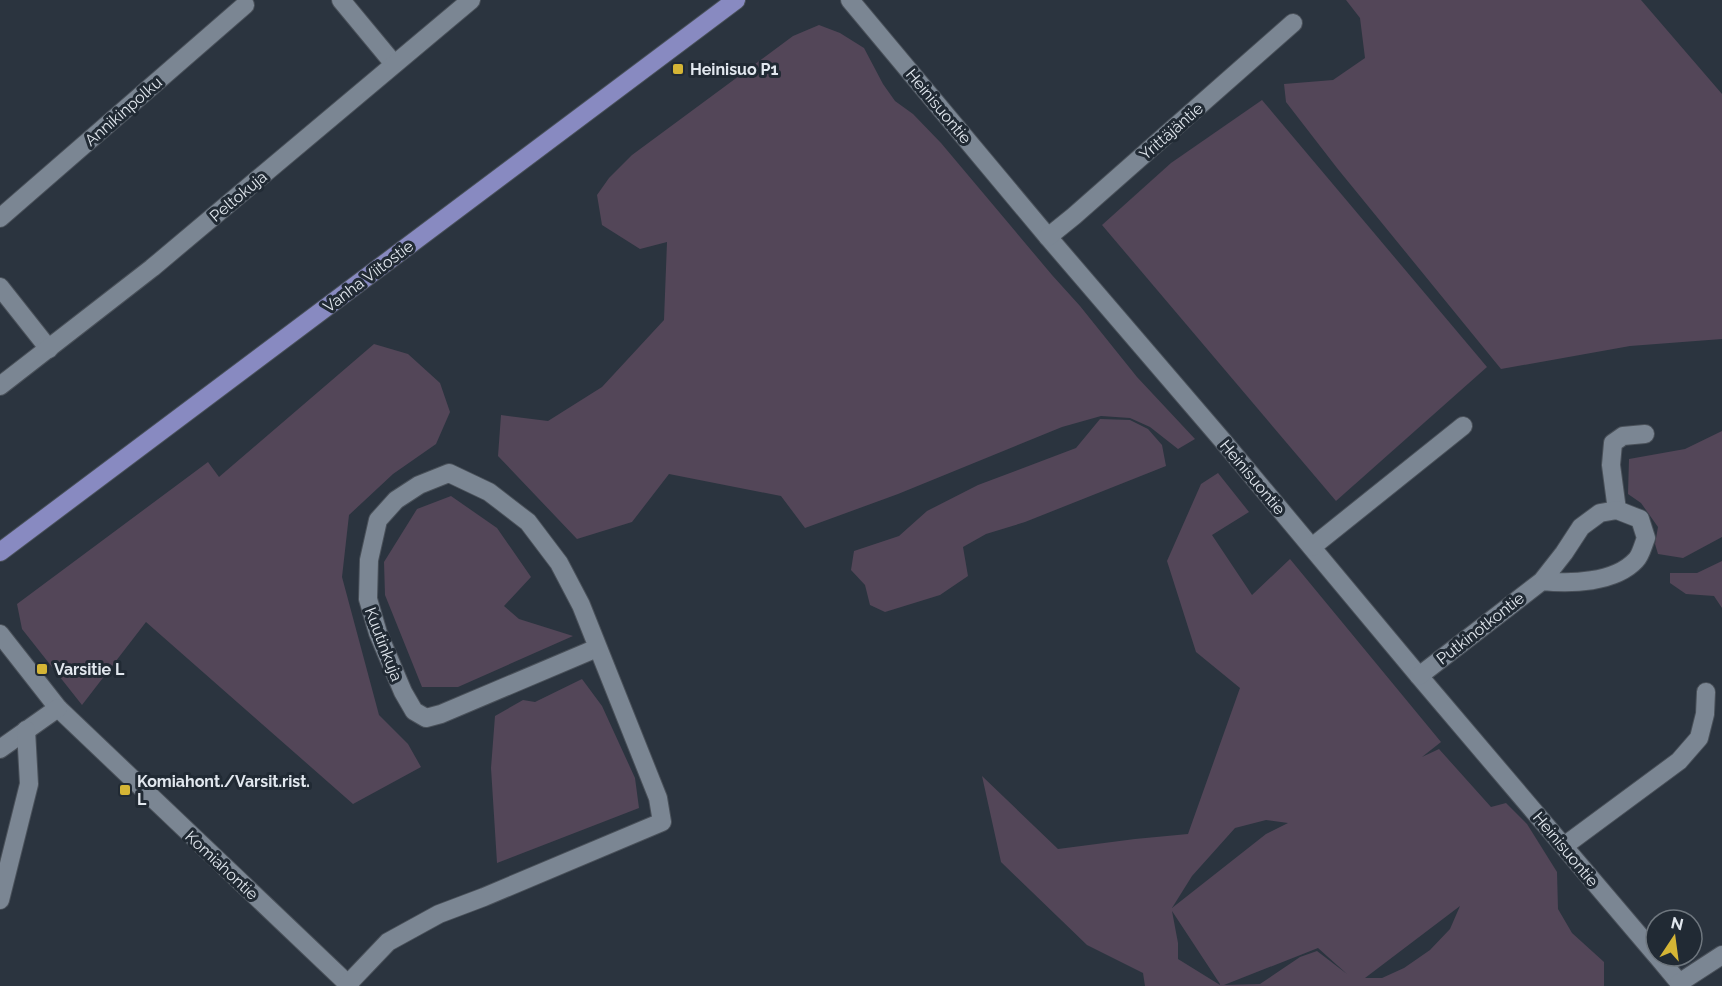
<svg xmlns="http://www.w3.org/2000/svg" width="1722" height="986" font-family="Raleway,sans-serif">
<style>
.green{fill:#534658;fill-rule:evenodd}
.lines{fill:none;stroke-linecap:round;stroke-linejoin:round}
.minor-casing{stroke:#495059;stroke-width:20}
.major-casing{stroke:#495059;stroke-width:20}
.minor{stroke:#7b8693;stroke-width:18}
.major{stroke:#888ac1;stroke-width:18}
.poi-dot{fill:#d5b535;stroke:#212a34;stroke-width:2}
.labels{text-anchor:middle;stroke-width:6;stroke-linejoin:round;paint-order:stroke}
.poi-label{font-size:16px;font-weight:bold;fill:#e1e7ee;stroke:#212a34;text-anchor:start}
.street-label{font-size:16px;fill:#e1e7ee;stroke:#212a34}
</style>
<rect width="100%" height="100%" fill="#2b343f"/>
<g class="green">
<polygon points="1346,0 1641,0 1722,94 1722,339 1630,346 1501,369 1337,168 1286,102 1284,84 1333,80 1365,58 1360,18"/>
<polygon points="819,25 840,33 864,48 883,84 895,101 913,114 941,143 1052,275 1080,306 1137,377 1195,439 1178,449 1150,427 1130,418 1101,416 1062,427 898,494 805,528 781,496 669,474 632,522 577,539 498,456 501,415 548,421 602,387 664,320 667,242 640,249 602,225 597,195 609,178 632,155 793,36"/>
<polygon points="1262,100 1487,367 1336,501 1102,225 1171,163"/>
<polygon points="374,344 408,354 440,383 450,412 436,444 393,474 349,515 342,577 379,715 408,744 421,767 353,804 146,622 82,705 22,629 17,604 208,462 219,477"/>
<polygon points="1100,419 1130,420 1148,429 1162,445 1166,466 1025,522 986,534 963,547 968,576 940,595 885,612 870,605 865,585 851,570 854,551 899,536 927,511 978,485 1076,448"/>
<polygon points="1722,431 1722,537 1683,558 1658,554 1655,544 1658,527 1641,503 1628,494 1629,459 1685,449"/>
<path d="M1218,473L1249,512L1212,535L1252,595L1290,559L1441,742L1422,757L1439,749L1491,807L1506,803L1527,824L1557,872L1558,909L1572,933L1604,962V986H1145L1143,973L1087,945L1001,862L982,776L1058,849L1135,839L1188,834L1240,688L1196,652L1167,561L1201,484ZM1266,820L1288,823L1266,834L1172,908L1192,876L1235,828ZM1460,906L1450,929L1430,950L1404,968L1382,978H1365ZM1172,911L1220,984V985L1178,959V943ZM1318,948L1347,974L1317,951L1300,957L1260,984L1224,985Z"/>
<polygon points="451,496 497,528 531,577 504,606 519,619 573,636 458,687 422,687 385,595 384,562 417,509"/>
<polygon points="1722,561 1722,608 1714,596 1686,594 1670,583 1670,573 1697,573"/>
<polygon points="582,679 602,706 635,778 639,808 497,863 491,768 495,716 523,700 535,702"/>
</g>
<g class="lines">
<g class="minor-casing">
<g id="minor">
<polyline points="341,0 394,64"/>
<polyline points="850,0 1048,237 1223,441 1419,676 1656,955"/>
<polyline points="0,218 245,5"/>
<polyline points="1048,237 1074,216 1293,23"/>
<polyline points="0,287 49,349"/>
<polyline points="0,386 152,268 471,0"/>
<polyline points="1617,510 1611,465 1613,443 1623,436 1645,434"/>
<polyline points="1312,547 1463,426"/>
<polyline points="0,634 58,708 350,986"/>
<path d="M1419,676L1542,581L1564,553L1581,527L1600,513L1617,510L1640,519L1646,538C1643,545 1641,555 1636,560C1615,583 1570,584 1542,581"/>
<polyline points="0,749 58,708"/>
<polyline points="1564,846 1679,761 1699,738 1705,714 1706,692"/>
<polyline points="0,900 29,784 26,730"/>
<polyline points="1657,956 1682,986"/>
<polyline points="1679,983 1722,955"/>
<polyline points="348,984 388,942 439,914 484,897 662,822 658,798 581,605 559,563 528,522 489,492 449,473 419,485 396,500 378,520 369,560 368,599 378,633 403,692 414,711 426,718 441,714 597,648"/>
</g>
</g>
<g class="major-casing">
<polyline id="major" points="0,552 736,0"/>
</g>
<use href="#minor" class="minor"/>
<use href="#major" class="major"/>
</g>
<g class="poi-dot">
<rect x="672" y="63" width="12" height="12" rx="3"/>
<rect x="36" y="663" width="12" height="12" rx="3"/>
<rect x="119" y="784" width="12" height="12" rx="3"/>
</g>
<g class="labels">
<g class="poi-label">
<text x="690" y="75">Heinisuo P1</text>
<text x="54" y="675">Varsitie L</text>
<text x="137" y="787">Komiahont./Varsit.rist.<tspan x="137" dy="18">L</tspan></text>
</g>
<g class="street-label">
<text transform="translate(939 106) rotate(50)" y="6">Heinisuontie</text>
<text transform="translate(123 111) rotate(-41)" y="6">Annikinpolku</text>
<text transform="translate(1171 131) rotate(-41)" y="6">Yrittäjäntie</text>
<text transform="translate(238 196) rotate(-40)" y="6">Peltokuja</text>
<text transform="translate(368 276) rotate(-37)" y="6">Vanha Viitostie</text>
<text transform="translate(1253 477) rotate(50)" y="6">Heinisuontie</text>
<text transform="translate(1480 628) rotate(-38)" y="6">Putkinotkontie</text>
<text transform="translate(384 644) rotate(69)" y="6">Kuutinkuja</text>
<text transform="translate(1566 849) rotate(50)" y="6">Heinisuontie</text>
<text transform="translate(222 865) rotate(43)" y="6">Komiahontie</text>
</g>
</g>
<g transform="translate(1674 938) rotate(13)"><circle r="28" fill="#212a34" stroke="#6e767e" stroke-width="1.5"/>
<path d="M0-4.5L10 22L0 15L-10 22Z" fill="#d5b535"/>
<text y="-9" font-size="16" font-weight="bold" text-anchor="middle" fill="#e1e7ee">N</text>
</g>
</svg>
